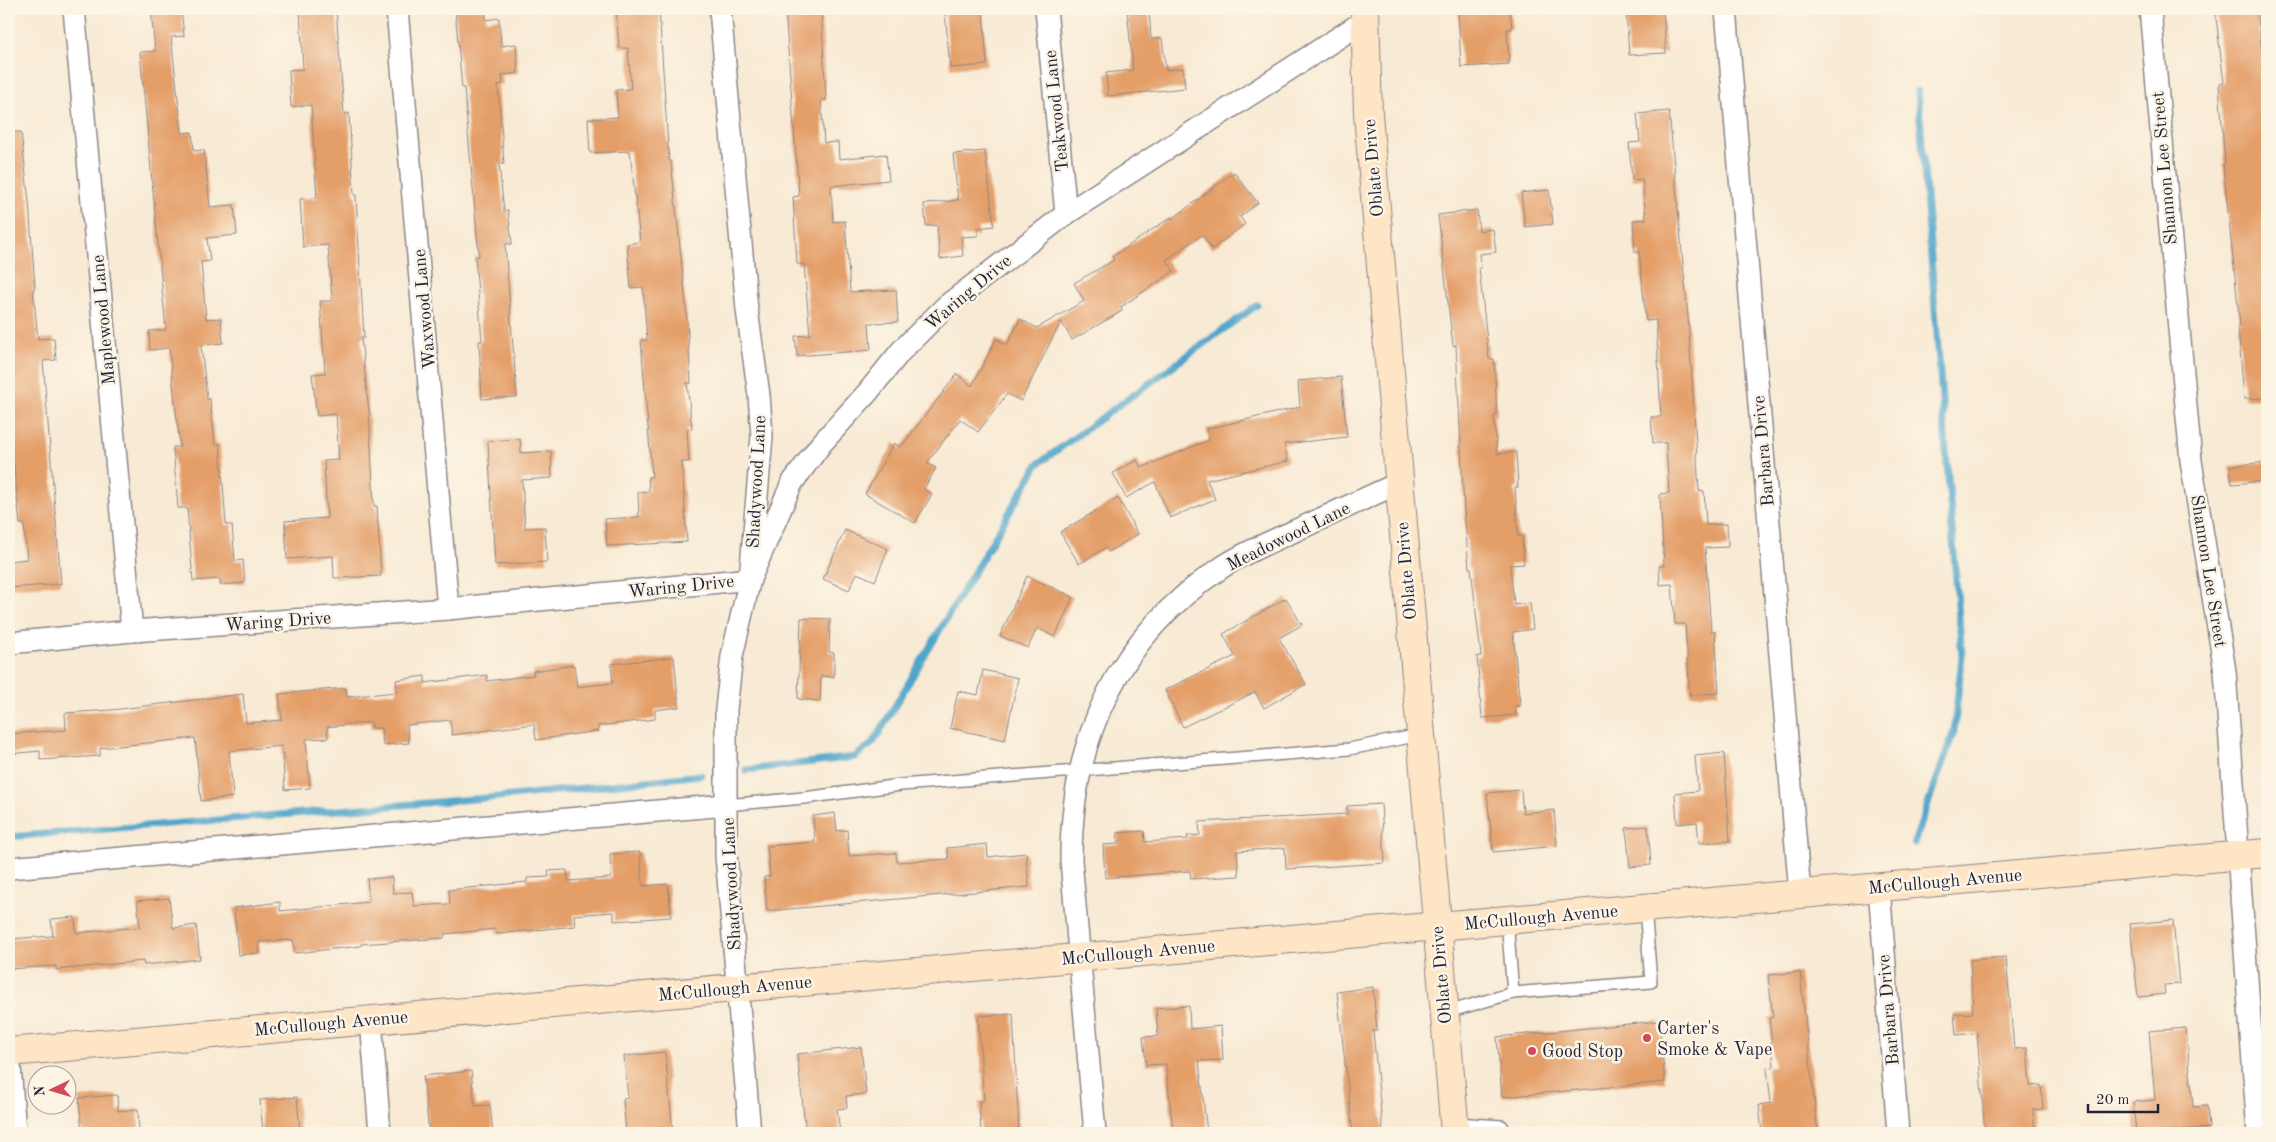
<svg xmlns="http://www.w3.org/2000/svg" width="2276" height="1142" font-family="'Old Standard TT',serif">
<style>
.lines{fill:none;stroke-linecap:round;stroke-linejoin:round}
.stream{stroke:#4fa5cb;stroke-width:7}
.building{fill:#e49f69}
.lane-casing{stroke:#8d8688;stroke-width:14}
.street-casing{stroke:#8d8688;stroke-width:24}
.secondary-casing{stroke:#8d8688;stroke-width:30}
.lane{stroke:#fff;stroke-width:11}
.street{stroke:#fff;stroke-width:21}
.secondary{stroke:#fde5c5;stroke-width:28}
.poi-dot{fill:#d1495b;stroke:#fcf5e5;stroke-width:2}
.labels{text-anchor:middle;stroke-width:5;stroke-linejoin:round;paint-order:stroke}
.street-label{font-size:18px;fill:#22223b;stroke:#fcf5e5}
.poi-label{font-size:18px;fill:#22223b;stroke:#fcf5e5;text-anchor:start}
</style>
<rect width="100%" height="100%" fill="#fcf5e5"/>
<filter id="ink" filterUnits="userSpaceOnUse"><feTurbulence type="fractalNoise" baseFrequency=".02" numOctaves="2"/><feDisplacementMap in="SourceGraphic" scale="10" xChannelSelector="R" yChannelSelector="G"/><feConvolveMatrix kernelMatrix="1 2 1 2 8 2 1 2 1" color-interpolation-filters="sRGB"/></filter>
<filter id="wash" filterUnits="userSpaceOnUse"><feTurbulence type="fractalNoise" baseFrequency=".0096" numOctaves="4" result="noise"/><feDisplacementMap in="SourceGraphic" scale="20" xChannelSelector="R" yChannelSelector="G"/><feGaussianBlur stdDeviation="1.12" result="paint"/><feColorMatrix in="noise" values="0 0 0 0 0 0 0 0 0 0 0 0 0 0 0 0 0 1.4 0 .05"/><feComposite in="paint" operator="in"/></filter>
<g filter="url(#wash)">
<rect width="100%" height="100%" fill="#f8ead4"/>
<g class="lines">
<g class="stream">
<polyline points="746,770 855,757 873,743 1038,464 1257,305"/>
<polyline points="9,837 511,796 701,775"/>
<polyline points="1914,843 1954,731 1962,656 1918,91"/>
</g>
</g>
<g id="blocks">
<g class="building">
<polygon points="151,9 181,9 184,36 171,37 182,133 192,132 194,151 204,150 210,207 234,205 237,235 207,238 210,261 201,262 206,319 221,318 223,343 201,345 207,399 210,399 215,444 220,444 226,525 232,525 235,561 243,560 245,583 220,585 220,579 193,581 187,508 178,508 173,447 180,447 169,348 150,350 149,331 166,330 140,52 155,51"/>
<polygon points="300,9 336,9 344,114 349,113 354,195 356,195 364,338 361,338 369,411 374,506 377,506 381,576 334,578 333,556 287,559 285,521 327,518 324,461 339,460 336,414 317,416 312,374 325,373 320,301 332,301 328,245 303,247 300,199 317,198 311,105 291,107 289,70 303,69"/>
<polygon points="455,9 485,9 486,20 499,18 501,46 516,44 518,73 502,75 503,84 498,85 504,164 499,164 504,211 508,210 512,244 505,244 517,397 482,399 479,341 482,341 475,257 479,256 464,88 462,88"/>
<polygon points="616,9 659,9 669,161 671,161 686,305 691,383 687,383 692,429 687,429 689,462 682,462 687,542 607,546 605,519 639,517 638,492 649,491 648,477 652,477 641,340 647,340 643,287 631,288 627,244 640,242 630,151 590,153 588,119 618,117 616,90 631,89 628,48 619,48"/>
<polygon points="785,9 821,9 826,100 821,100 824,143 838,142 839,159 886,154 889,180 831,186 833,222 845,221 850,292 896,290 898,322 869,323 871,350 797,356 795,336 810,335 804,264 797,264 793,197 799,196"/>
<polygon points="983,9 987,65 950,68 945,11"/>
<polygon points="1127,9 1149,9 1151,39 1162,38 1166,70 1183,68 1185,88 1108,96 1106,73 1133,70"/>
<polygon points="1510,9 1512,29 1507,29 1509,64 1461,67 1458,10"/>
<polygon points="1626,9 1663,9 1666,53 1629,55"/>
<polygon points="2215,9 2257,9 2265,80 2267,80 2267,148 2264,148 2267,182 2267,398 2244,399 2238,325 2240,325 2223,164 2225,164 2219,84 2224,83"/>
<polygon points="1669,111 1688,317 1699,491 1704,491 1706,525 1727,524 1728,547 1705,548 1711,632 1715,631 1719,693 1690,695 1685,624 1675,624 1672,584 1660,585 1659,566 1664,566 1660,494 1669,493 1666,443 1653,443 1651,417 1661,417 1656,320 1646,321 1639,252 1635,252 1633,220 1646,219 1642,179 1632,180 1629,143 1640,142 1637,114"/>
<polygon points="9,132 21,132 29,202 35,288 33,289 38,339 54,338 56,360 43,361 61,584 9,588 9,561 27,559 24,524 20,524 11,438 9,438"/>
<polygon points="985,151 994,226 978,228 978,236 961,237 963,256 940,259 937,225 926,226 924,204 958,200 953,154"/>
<polygon points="1234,172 1258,203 1240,217 1245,224 1212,249 1202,235 1166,260 1174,271 1121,307 1122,311 1072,340 1061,321 1021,401 1007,394 978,432 960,419 927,463 936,468 924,489 932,494 915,523 865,494 894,443 901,447 957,374 972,386 996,339 1007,345 1020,319 1037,328 1084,301 1074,283 1114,260 1112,257 1171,217 1172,219"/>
<polygon points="1549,190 1553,224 1525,227 1521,193"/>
<polygon points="1477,210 1479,231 1493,229 1496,252 1480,254 1481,268 1479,268 1489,359 1494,359 1497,415 1494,416 1497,454 1516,452 1518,487 1515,487 1518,536 1522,536 1524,564 1510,565 1514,605 1530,603 1533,629 1513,632 1520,706 1515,706 1516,715 1482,718 1477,656 1481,656 1471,568 1469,568 1464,510 1456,345 1453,346 1438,215"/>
<polygon points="1341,377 1347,437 1284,444 1288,461 1207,480 1215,499 1170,518 1155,482 1126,498 1113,473 1137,460 1141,468 1209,440 1206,429 1300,407 1298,381"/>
<polygon points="520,439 521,453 551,451 552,478 522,480 525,528 545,527 547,562 495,565 488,441"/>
<polygon points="2267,462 2267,481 2232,484 2230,466"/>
<polygon points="1118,498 1138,534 1108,552 1105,548 1079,564 1060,532"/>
<polygon points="845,530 888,549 875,581 857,573 849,590 823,579"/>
<polygon points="1027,576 1073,597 1055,637 1037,628 1028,648 1000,636"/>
<polygon points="1286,598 1302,625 1279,638 1306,684 1264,708 1255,692 1183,727 1165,690 1235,656 1223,634"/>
<polygon points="801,618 830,619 829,652 834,653 834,677 821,676 820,701 798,699"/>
<polygon points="674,657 679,707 655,710 655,719 598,726 598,731 536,740 534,724 452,735 450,720 407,725 409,743 383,745 381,728 372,728 371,722 327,727 328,738 306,739 310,788 285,790 282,746 229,751 233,797 201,801 195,738 100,748 100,756 40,760 40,751 9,754 9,734 66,730 65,713 112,710 243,694 246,723 282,720 279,694 346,688 347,697 397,692 396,680 425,676 425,683 487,675 487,681 534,675 533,671 574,665 577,687 613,683 611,664"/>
<polygon points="983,670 1018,678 1005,740 950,728 958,691 978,695"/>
<polygon points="1724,753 1730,841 1699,843 1697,822 1677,824 1675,793 1698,791 1695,756"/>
<polygon points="1521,790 1523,813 1554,810 1557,846 1493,852 1487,793"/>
<polygon points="1381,804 1385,863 1286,869 1285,848 1237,851 1239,876 1191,879 1190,871 1105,878 1103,845 1118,844 1117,833 1144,831 1145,842 1188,839 1187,836 1200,835 1199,822 1347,814 1347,806"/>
<polygon points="835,813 837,831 847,830 849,856 896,853 897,862 949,859 947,848 987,844 988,857 1026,853 1029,887 767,911 764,877 770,876 767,846 815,842 813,816"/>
<polygon points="1648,826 1651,865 1630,867 1626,828"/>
<polygon points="640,852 643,886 668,884 671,917 614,921 614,912 574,915 575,926 497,934 496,929 444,934 444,938 361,944 361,946 295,953 293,940 259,942 260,953 238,955 234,908 280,902 280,911 369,902 367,879 392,877 393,893 412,892 414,906 450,904 449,890 527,882 527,878 549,877 548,871 567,870 568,881 611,878 610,854"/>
<polygon points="169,898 173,928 196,925 200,959 144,965 143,961 56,970 56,966 9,969 9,939 53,936 51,919 75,917 76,933 140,927 137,901"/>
<polygon points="2173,920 2179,984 2164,985 2165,994 2138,997 2130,924"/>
<polygon points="2006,957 2014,1049 2027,1048 2030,1086 2041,1085 2043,1109 2033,1110 2035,1133 1985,1133 1977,1033 1956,1035 1954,1014 1973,1013 1970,960"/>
<polygon points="1800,972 1818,1133 1762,1133 1759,1105 1771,1103 1767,1068 1774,1067 1769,1018 1773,1017 1768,975"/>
<polygon points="1373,987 1377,1031 1373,1031 1383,1133 1353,1133 1337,992"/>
<polygon points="1189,1006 1190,1029 1221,1026 1223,1060 1199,1061 1207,1133 1173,1133 1166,1064 1146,1065 1143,1037 1158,1036 1156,1008"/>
<polygon points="1013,1014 1019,1133 981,1133 979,1101 984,1101 978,1016"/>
<polygon points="1659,1021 1665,1082 1502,1097 1497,1037"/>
<polygon points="2186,1028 2193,1107 2207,1106 2209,1128 2136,1133 2133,1102 2155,1100 2149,1031"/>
<polygon points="861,1047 866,1094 846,1096 847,1108 837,1109 840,1133 806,1133 797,1054"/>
<polygon points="665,1052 673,1133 626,1133 623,1099 628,1098 624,1056"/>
<polygon points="471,1071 475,1106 490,1105 493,1133 429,1133 423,1076"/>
<polygon points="117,1095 118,1111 138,1109 139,1133 82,1133 79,1098"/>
<polygon points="297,1097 300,1133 263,1133 260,1100"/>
</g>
</g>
</g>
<g filter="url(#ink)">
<use href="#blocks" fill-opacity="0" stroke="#8d8688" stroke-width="1"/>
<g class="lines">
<g class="lane-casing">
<g id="lane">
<polyline points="726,805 804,798 901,785 1349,749 1420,735"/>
<polyline points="1507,920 1513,993 1651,982 1645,907"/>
<polyline points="1444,1013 1513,993"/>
<polyline points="1454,1123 1502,1126 1506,1133"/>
</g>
</g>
<g class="street-casing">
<g id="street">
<polyline points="74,9 132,631"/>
<polyline points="397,9 448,609"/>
<polyline points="720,9 747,310 759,395 762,436 750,579 732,656 726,709 726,855 750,1133"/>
<polyline points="1046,9 1066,214"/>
<polyline points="1726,9 1800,894"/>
<polyline points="2150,9 2191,461 2225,671 2258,1133"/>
<polyline points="9,643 132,631 448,609 750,579 792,483 821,444 868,392 901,351 946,306 1066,214 1364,21"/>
<polyline points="9,868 726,805"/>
<polyline points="1879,887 1898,1133"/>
<polyline points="371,1020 380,1133"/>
<polyline points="9,1052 15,1133"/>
<path d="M1095,1133L1071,860C1071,738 1118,636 1221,568C1243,553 1268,543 1292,532C1328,516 1363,499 1399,483"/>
</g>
</g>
<g class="secondary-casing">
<g id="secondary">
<polyline points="1365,9 1368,114 1455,1133"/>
<polyline points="9,1052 2267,853"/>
</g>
</g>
<use href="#lane" class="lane"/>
<use href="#street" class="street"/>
<use href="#secondary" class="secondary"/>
</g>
</g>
<g class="poi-dot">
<circle cx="1647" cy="1038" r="5"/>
<circle cx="1532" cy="1051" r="5"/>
</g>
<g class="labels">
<g class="street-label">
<text transform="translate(1056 111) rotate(-96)" y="6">Teakwood Lane</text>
<text transform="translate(1373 168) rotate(-95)" y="6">Oblate Drive</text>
<text transform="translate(2164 168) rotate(-95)" y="6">Shannon Lee Street</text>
<text transform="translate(968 292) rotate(-40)" y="6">Waring Drive</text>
<text transform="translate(424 309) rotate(-95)" y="6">Waxwood Lane</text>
<text transform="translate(103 320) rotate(-95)" y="6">Maplewood Lane</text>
<text transform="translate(1763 451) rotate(-95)" y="6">Barbara Drive</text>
<text transform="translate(756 482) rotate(-87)" y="6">Shadywood Lane</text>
<text transform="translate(1288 536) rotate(-26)" y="6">Meadowood Lane</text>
<text transform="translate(1406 571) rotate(-95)" y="6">Oblate Drive</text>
<text transform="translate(2209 571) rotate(81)" y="6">Shannon Lee Street</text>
<text transform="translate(681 586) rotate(-6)" y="6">Waring Drive</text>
<text transform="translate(278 621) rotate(-4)" y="6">Waring Drive</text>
<text transform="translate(1945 881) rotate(-5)" y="6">McCullough Avenue</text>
<text transform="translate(731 884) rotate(-93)" y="6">Shadywood Lane</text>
<text transform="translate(1541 917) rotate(-5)" y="6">McCullough Avenue</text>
<text transform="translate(1138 952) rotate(-5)" y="6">McCullough Avenue</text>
<text transform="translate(1441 975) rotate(-95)" y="6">Oblate Drive</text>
<text transform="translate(735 988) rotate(-5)" y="6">McCullough Avenue</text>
<text transform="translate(1888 1010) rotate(-95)" y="6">Barbara Drive</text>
<text transform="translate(331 1023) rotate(-5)" y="6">McCullough Avenue</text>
</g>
<g class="poi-label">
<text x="1657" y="1034">Carter's<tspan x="1657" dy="21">Smoke &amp; Vape</tspan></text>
<text x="1542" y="1057">Good Stop</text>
</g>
</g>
<rect width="2276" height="1142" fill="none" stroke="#fcf5e5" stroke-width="30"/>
<g transform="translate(52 1090) rotate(265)"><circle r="24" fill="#fcf5e5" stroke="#a5a1a1"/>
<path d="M0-4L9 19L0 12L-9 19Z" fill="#d1495b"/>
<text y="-8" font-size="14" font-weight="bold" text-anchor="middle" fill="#22223b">N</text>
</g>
<path d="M2088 1104v8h70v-8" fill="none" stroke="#22223b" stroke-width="2.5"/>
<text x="2096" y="1104" font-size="15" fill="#22223b" stroke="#fcf5e5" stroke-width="4" paint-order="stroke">20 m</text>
</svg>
